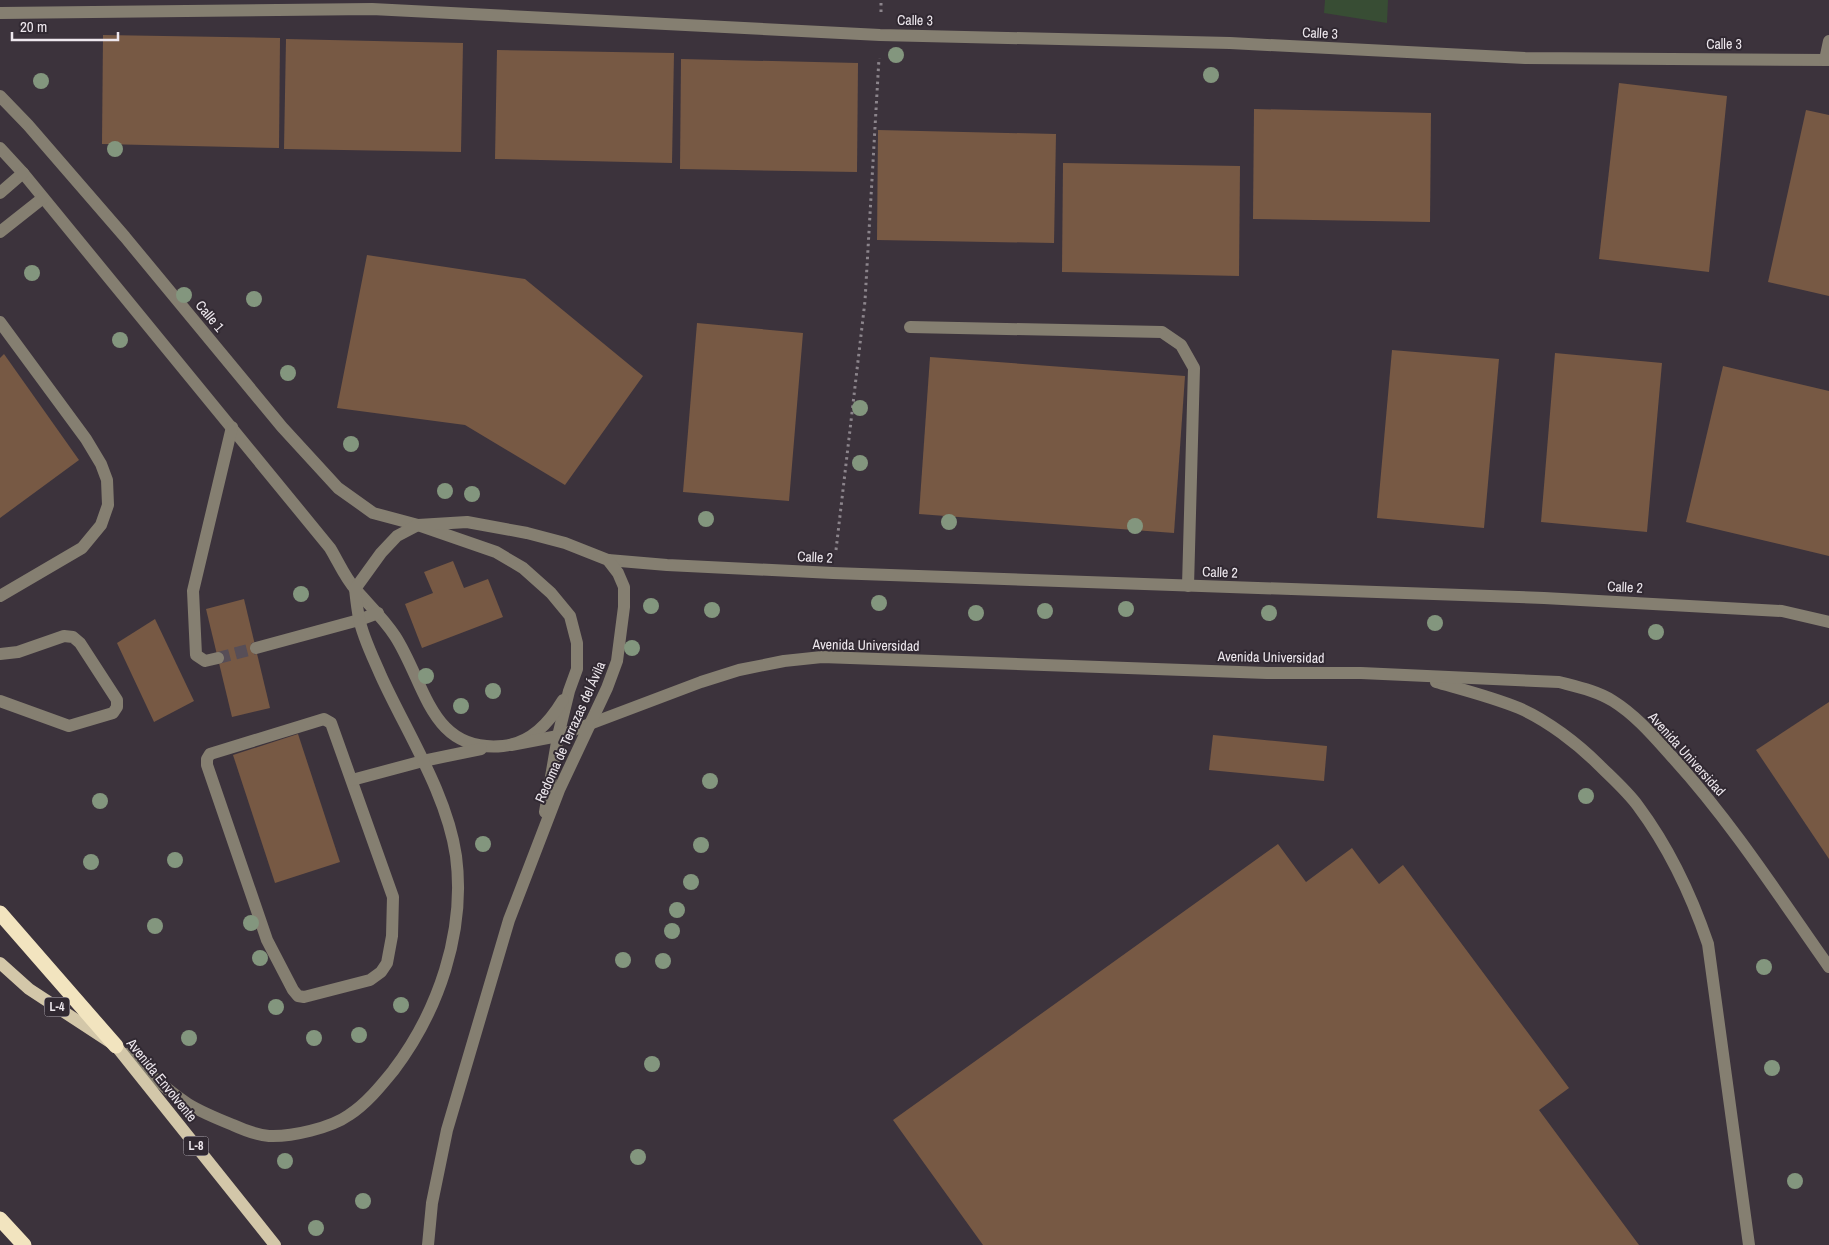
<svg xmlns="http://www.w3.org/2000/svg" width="1829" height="1245" font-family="'Archivo Narrow',sans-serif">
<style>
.green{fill:#384d34}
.building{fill:#775944}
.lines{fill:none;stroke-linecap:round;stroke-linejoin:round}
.minor-tunnel{stroke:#574e57;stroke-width:12;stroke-dasharray:12 6;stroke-linecap:butt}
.path{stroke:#8c858c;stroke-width:3;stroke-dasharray:2.5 4;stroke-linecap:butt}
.minor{stroke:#857f71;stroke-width:12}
.major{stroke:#d3c7a9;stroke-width:12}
.highway{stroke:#f2e4bf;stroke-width:15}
.tree{fill:#83967e}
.labels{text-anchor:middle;stroke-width:4;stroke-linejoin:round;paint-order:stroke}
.shield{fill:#312932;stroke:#b5afb6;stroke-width:1}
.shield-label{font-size:12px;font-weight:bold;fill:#eee8ee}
.street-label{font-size:14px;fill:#eee8ee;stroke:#312932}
</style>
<rect width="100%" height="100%" fill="#3c333c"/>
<polygon class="green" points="1325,0 1388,0 1387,23 1324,13"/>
<g class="building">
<polygon points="103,35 280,38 279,148 102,144"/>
<polygon points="286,39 463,43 461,152 284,149"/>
<polygon points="497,50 674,53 672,163 495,159"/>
<polygon points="681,59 858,63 857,172 680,169"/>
<polygon points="1619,83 1727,96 1709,272 1599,259"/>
<polygon points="1254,109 1431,113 1430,222 1253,219"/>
<polygon points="1806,110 1829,115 1829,296 1768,282"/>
<polygon points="878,130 1056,134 1054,243 877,240"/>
<polygon points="1063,163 1240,166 1239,276 1062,272"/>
<polygon points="367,255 525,279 643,376 565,485 465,425 337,408"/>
<polygon points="697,323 803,333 789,501 683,492"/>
<polygon points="1392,350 1499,359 1484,528 1377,518"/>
<polygon points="1555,353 1662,363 1647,532 1541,522"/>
<polygon points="4,354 79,460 0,518 0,358"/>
<polygon points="930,357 1185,376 1174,533 919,514"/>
<polygon points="1723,366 1829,391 1829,556 1686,522"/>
<polygon points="453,561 464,588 488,579 503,617 422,648 405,604 433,593 424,572"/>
<polygon points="244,599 270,708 232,717 206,609"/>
<polygon points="155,619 194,701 154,722 117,643"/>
<polygon points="1829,702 1829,859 1756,750"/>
<polygon points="298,734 340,862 275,883 233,755"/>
<polygon points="1213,735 1327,746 1324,781 1209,770"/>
<polygon points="1278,844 1306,882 1352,848 1379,884 1403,865 1569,1088 1539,1110 1639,1245 983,1245 893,1120"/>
</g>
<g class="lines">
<polyline class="minor-tunnel" points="218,658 256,648"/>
<g class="path">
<polyline points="881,12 881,0"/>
<polyline points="836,550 865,301 879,58"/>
</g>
<g class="minor">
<polyline points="0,13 372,9 880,35 1230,43 1525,58 1829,60"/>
<polyline points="1825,60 1829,41"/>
<polyline points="0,96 28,125 125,237 282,427 338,488 373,513 418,525 496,552 523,568 551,593 570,616 577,643 577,669 569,691 558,736 545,812"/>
<path d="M0,148L23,173L330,548C338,561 345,578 356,590C370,606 384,619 395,636C426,684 430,753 503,746C531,743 549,723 563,700"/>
<polyline points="0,193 23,173"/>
<polyline points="0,232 43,198"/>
<polyline points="0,322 86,439 101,464 107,480 108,505 101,525 82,548 0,596"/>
<polyline points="910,327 1162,332 1181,345 1194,368 1188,586"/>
<polyline points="608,560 667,565 833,573 1544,598 1782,611 1829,622"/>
<polyline points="256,648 359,620 378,613"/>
<polyline points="0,654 18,652 64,636 73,637 80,643 117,700 117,707 113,713 69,726 0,701"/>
<polyline points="218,658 205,661 196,655 193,591 232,427"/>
<path d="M1436,682C1464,690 1492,697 1519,708C1547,720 1578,744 1599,765C1612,778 1627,791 1638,806C1670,849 1691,894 1708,944L1749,1245"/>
<polygon points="324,719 331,723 393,897 392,936 387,963 381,972 370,980 304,997 298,996 293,990 267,940 207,765 207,759 210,754"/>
<path d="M511,745L558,736L701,682L739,670L784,661L822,657L1267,673H1361L1559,682C1578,687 1597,691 1613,701C1637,716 1655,738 1674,759C1732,823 1779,896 1829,967"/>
<polyline points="352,780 423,761 481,749"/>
<path d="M126,1054C146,1070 166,1090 188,1104C201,1112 218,1119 233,1125C244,1130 257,1135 269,1136C291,1137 331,1128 349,1115C366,1104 380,1087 393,1071C438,1012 466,932 456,856C447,794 407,733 381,676C373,657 363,638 359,618C357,608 356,598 355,589L381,553L397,536L418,525L467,522L527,533L565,543L608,560L618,573L624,587V607L617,661L607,688L559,790L509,920L447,1130L432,1203L428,1245"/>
</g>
<polyline class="major" points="0,963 29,989 116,1046 275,1245"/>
<g class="highway">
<polyline points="0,913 116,1046"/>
<polyline points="0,1219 24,1245"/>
</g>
</g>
<g class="tree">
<circle cx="896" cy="55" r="8"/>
<circle cx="1211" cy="75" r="8"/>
<circle cx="41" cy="81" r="8"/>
<circle cx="115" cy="149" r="8"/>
<circle cx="32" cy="273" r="8"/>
<circle cx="184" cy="295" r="8"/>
<circle cx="254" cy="299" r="8"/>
<circle cx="120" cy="340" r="8"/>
<circle cx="288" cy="373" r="8"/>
<circle cx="860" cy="408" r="8"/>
<circle cx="351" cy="444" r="8"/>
<circle cx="860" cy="463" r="8"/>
<circle cx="445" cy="491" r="8"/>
<circle cx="472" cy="494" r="8"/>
<circle cx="706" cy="519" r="8"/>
<circle cx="949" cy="522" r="8"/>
<circle cx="1135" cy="526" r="8"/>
<circle cx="301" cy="594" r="8"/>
<circle cx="879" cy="603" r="8"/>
<circle cx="651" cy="606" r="8"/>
<circle cx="1126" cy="609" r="8"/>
<circle cx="712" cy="610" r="8"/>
<circle cx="1045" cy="611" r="8"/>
<circle cx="976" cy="613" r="8"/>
<circle cx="1269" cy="613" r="8"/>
<circle cx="1435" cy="623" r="8"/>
<circle cx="1656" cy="632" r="8"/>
<circle cx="632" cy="648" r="8"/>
<circle cx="426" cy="676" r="8"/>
<circle cx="493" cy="691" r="8"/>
<circle cx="461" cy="706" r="8"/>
<circle cx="710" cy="781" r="8"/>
<circle cx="1586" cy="796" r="8"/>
<circle cx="100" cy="801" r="8"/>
<circle cx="483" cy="844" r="8"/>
<circle cx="701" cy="845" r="8"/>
<circle cx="175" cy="860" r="8"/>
<circle cx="91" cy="862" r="8"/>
<circle cx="691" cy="882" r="8"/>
<circle cx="677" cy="910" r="8"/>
<circle cx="251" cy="923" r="8"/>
<circle cx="155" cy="926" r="8"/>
<circle cx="672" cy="931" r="8"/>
<circle cx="260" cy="958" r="8"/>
<circle cx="623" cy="960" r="8"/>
<circle cx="663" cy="961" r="8"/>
<circle cx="1764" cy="967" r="8"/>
<circle cx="401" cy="1005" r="8"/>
<circle cx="276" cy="1007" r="8"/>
<circle cx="359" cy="1035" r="8"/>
<circle cx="189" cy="1038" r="8"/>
<circle cx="314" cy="1038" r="8"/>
<circle cx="652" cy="1064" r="8"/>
<circle cx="1772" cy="1068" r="8"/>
<circle cx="638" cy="1157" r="8"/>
<circle cx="285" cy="1161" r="8"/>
<circle cx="1795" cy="1181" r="8"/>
<circle cx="363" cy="1201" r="8"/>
<circle cx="316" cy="1228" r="8"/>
</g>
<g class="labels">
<g class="shield">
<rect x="44.5" y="997.5" width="25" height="19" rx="4"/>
<rect x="183.5" y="1136.5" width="25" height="19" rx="4"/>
</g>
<g class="shield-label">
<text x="57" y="1011">L-4</text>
<text x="196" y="1150">L-8</text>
</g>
<g class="street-label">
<text transform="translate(915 20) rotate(1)" y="5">Calle 3</text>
<text transform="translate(1320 33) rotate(3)" y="5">Calle 3</text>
<text x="1724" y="49">Calle 3</text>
<text transform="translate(210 316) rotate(50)" y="5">Calle 1</text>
<text transform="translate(815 557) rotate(3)" y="5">Calle 2</text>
<text transform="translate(1220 572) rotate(2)" y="5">Calle 2</text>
<text transform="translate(1625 587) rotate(3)" y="5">Calle 2</text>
<text transform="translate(866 645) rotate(1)" y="5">Avenida Universidad</text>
<text transform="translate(1271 657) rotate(1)" y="5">Avenida Universidad</text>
<text transform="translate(570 732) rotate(-66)" y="5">Redoma de Terrazas del Ávila</text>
<text transform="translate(1687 754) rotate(48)" y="5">Avenida Universidad</text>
<text transform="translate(162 1080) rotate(51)" y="5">Avenida Envolvente</text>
</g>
</g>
<path d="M12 32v8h106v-8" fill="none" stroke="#eee8ee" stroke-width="2.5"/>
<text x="20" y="32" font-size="15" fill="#eee8ee" stroke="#312932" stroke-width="4" paint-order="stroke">20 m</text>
</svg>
